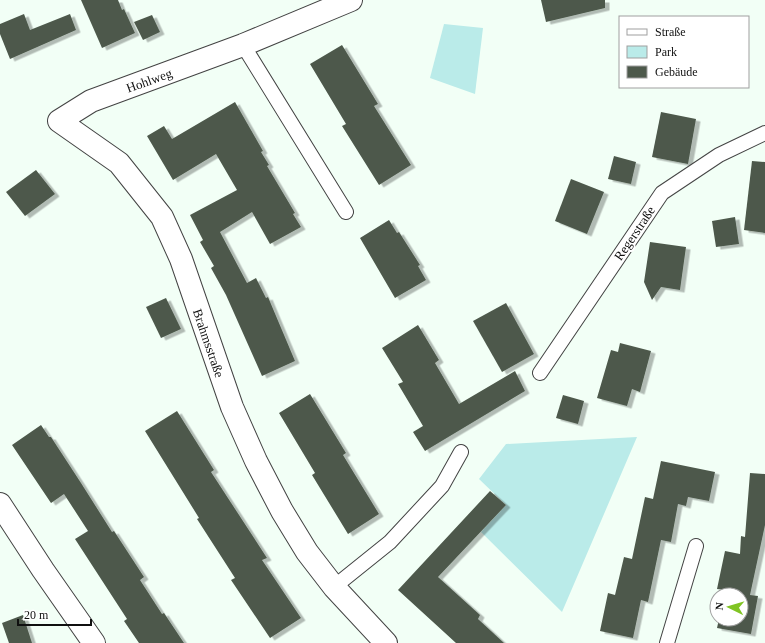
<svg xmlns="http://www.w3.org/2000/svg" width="765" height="643" font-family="Georgia,serif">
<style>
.green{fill:#baebe9}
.building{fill:#4d594b;filter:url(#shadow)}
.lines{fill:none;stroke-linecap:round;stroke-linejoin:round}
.lane-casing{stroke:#434343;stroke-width:16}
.street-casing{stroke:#434343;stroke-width:24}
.lane{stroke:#fff;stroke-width:14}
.street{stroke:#fff;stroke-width:22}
.labels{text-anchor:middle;stroke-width:4;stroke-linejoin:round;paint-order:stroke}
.street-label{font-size:13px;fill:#101010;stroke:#fff}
</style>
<defs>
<filter id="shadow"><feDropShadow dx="4.5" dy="2.5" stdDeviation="0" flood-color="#0004"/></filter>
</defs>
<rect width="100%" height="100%" fill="#f2fff6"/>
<g class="green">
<polygon points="444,24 483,28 475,94 430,78"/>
<polygon points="637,437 562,612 481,532 506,505 479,479 506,444"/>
</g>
<g class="building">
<polygon points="81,0 118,0 122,10 124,9 135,33 102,48"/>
<polygon points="541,0 605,0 605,8 546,22"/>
<polygon points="24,14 30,30 70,14 76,30 10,59 0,34 0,24"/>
<polygon points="152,15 160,32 143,40 134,22"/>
<polygon points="342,45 378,104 374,106 411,165 379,185 342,126 346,124 310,64"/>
<polygon points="235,102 263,151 261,152 269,165 267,166 295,213 293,214 301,227 270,244 252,212 220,232 247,283 256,278 266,298 268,297 295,361 262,376 226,295 211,268 214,266 200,242 203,240 190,215 237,190 216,154 173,180 147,136 164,126 172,139"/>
<polygon points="661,112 696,119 688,164 652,157"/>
<polygon points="614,156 636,162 631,184 608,179"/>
<polygon points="752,161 765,162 765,233 744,230"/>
<polygon points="36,170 55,194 25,216 6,192"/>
<polygon points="571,179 604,192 587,234 555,221"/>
<polygon points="735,217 739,244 716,247 712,221"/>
<polygon points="389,220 397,233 399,232 420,265 418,266 426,280 395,298 360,238"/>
<polygon points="650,242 686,247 680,290 661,287 652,300 644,282"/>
<polygon points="166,298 181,329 161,338 146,307"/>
<polygon points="506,303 534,354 502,372 473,321"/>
<polygon points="418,325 439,360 435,363 459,404 515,371 525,391 425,451 413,432 423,426 398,384 403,382 382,348"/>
<polygon points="620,343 651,351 640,392 632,389 627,406 597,398 611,350 618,352"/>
<polygon points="310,394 346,453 343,455 379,514 348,534 312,475 315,473 279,413"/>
<polygon points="563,395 584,401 578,424 556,418"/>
<polygon points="177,411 214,470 211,472 267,558 262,560 301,618 270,638 231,580 235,578 197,519 199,518 145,431"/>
<polygon points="41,425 49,437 51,437 81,483 112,532 114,531 144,577 140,580 162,614 164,613 184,643 139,643 124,621 127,619 75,539 88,531 64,494 51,503 12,445"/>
<polygon points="661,461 715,472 709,501 688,497 686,506 678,504 671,542 661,540 648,602 641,600 633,638 600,631 608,593 615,595 624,557 632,559 645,497 653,499"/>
<polygon points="750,473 765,474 765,525 750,595 758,596 751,634 717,628 719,619 741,619 741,595 724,595 725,590 717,589 725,551 740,554 741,536 745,537"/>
<polygon points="490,491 506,505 438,577 480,615 478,619 504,643 456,643 398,590"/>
<polygon points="23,615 32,643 9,643 2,623"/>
</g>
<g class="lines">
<g class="lane-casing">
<g id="lane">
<polyline points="243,45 346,212"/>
<polyline points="540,373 662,193 719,155 765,133"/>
<polyline points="334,587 390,542 442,486 461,452"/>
<polyline points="667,643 696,546"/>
</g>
</g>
<g class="street-casing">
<g id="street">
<polyline points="351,0 243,45 91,101 59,121 119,163 162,217 181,259 232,407 256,461 282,511 307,552 334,587 386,643"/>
<polyline points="0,504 43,570 94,643"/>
</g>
</g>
<use href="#lane" class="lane"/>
<use href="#street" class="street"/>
</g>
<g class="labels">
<g class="street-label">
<text transform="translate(149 80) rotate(-20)" y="5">Hohlweg</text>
<text transform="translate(634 233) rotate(-56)" y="5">Regerstraße</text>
<text transform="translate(209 343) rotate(71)" y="5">Brahmsstraße</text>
</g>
</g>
<rect x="619" y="16" width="130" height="72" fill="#ffffff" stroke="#9f9f9f"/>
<rect x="627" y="29" width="20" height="6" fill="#ffffff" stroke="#9f9f9f"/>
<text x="655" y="36" font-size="12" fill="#101010">Straße</text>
<rect x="627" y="46" width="20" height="12" fill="#baebe9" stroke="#9f9f9f"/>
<text x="655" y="56" font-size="12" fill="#101010">Park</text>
<rect x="627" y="66" width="20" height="12" fill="#4d594b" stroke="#9f9f9f"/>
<text x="655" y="76" font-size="12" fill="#101010">Gebäude</text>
<g transform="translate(729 607) rotate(275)"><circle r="19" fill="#ffffff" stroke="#9f9f9f"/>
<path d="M0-3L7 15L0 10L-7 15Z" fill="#80c423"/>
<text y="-6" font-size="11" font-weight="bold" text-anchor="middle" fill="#101010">N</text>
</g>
<path d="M18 619v6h73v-6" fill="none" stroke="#101010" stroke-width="2"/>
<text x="24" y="619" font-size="12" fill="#101010" stroke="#ffffff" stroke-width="3" paint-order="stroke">20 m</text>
</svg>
